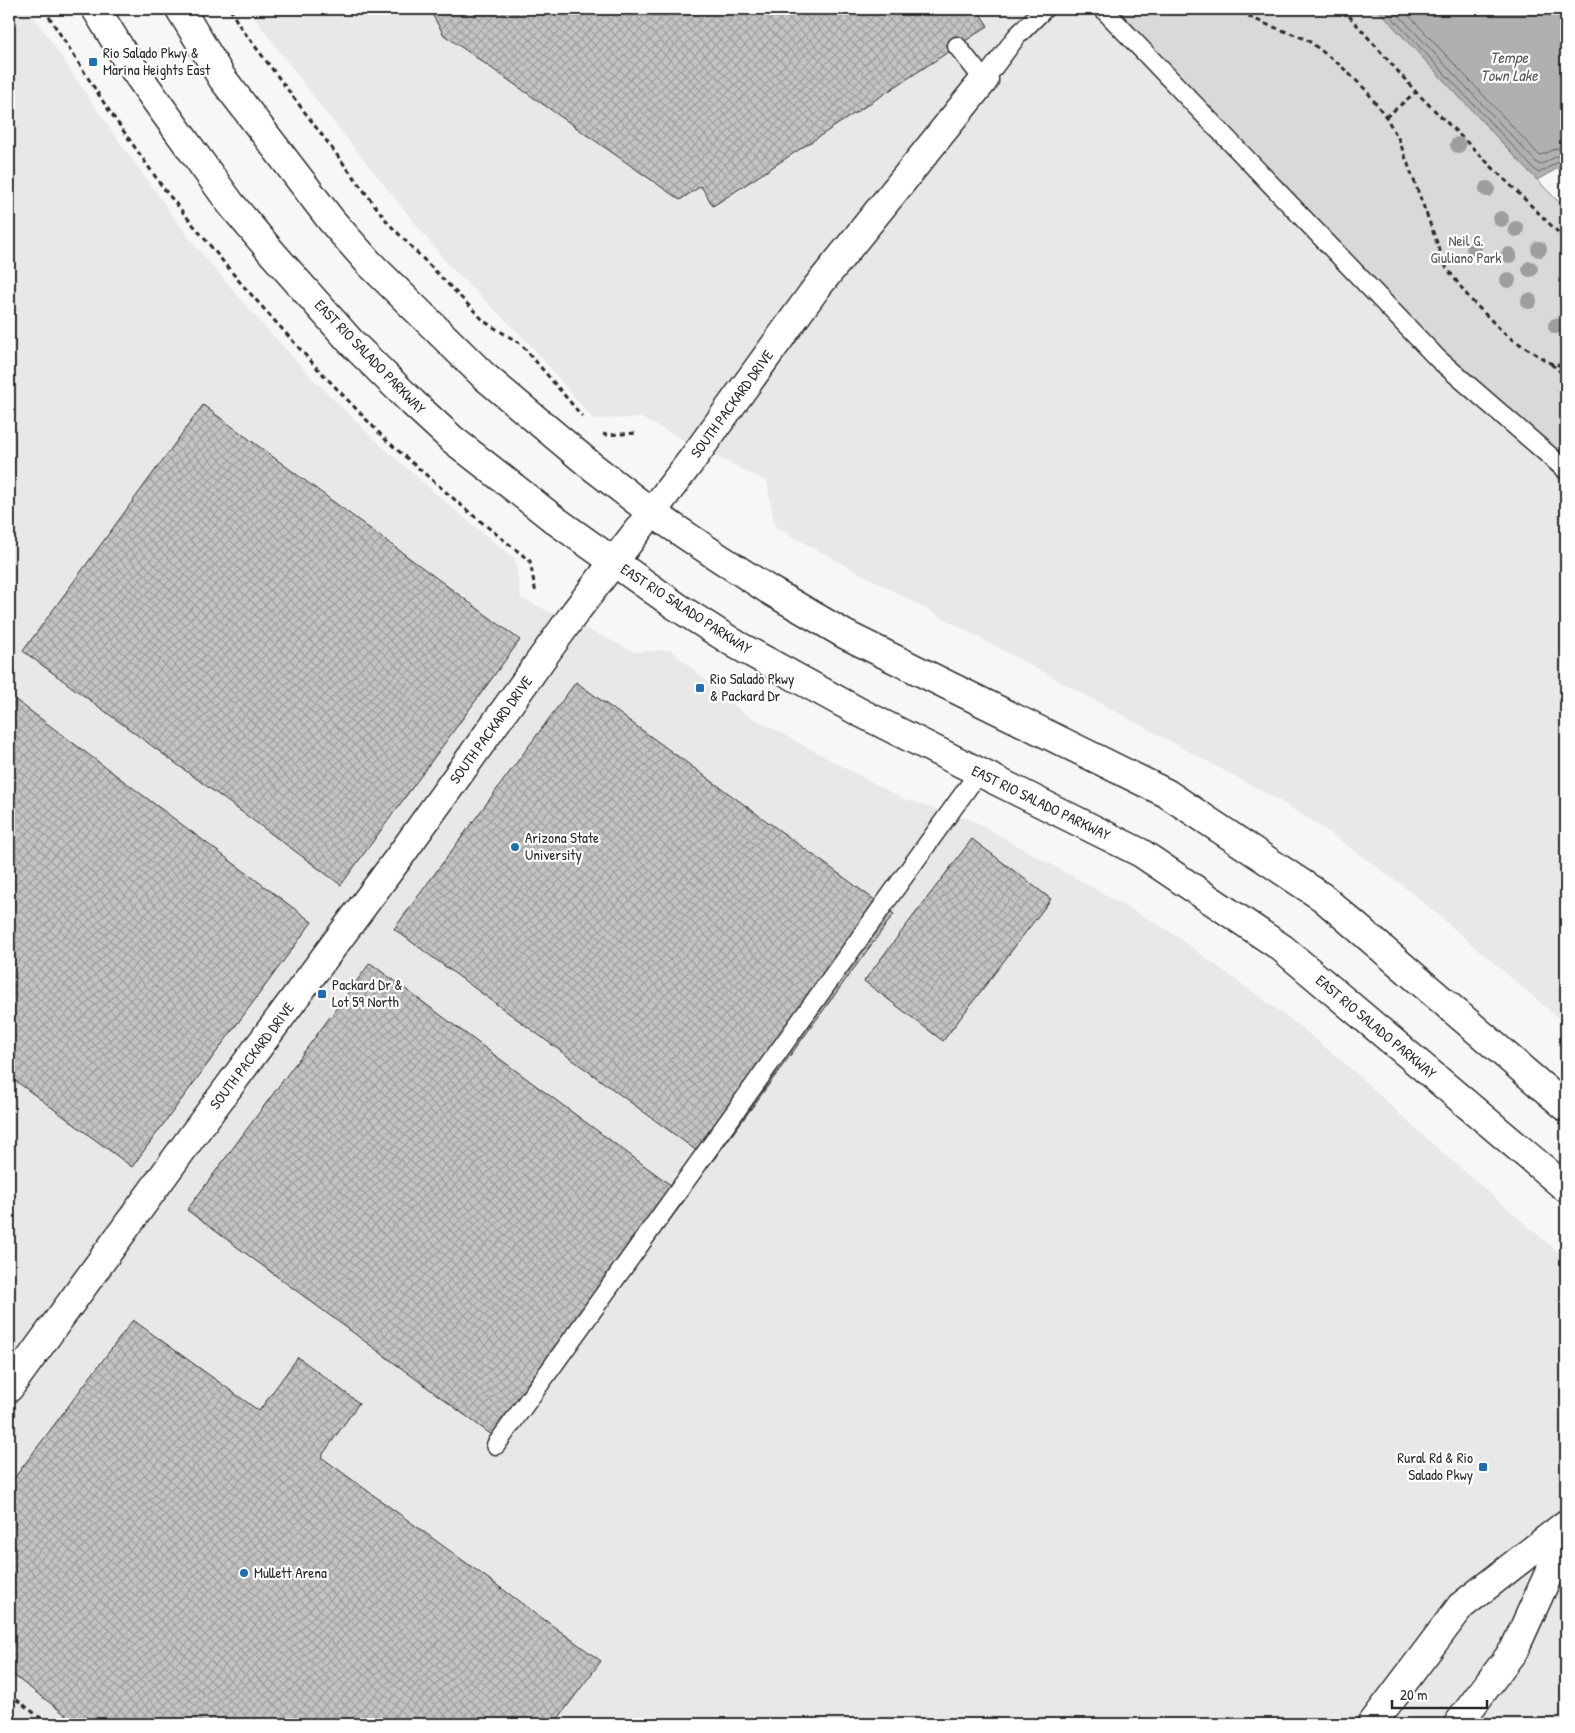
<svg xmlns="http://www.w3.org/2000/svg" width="1575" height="1733" font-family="'Patrick Hand',sans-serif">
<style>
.built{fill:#e8e8e8}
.park{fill:#d9d9d9;stroke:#828282}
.water{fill:#b0b0b0;stroke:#7b7b7b}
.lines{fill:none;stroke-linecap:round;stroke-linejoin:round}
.shore{stroke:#606060;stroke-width:1}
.building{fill:url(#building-cross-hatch);stroke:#2b2b2b}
.service-casing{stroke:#2b2b2b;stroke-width:21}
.minor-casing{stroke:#2b2b2b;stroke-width:31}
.secondary-casing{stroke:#2b2b2b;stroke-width:31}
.primary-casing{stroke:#2b2b2b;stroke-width:31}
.path{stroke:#2b2b2b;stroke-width:3;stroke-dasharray:5 4;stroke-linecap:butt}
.service{stroke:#fff;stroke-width:18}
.minor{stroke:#fff;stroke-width:28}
.secondary{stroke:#fff;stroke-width:28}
.primary{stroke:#fff;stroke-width:28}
.tree{fill:#9e9e9e}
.poi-dot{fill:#1f6fb2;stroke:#fff;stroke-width:2}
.labels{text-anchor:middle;stroke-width:4.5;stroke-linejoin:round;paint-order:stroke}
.poi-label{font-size:15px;fill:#2b2b2b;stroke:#fff;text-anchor:start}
.park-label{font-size:15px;fill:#565656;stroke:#fff}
.street-label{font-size:15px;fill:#2b2b2b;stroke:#fff}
.water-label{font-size:16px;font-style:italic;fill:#5a5a5a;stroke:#fff}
</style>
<defs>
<pattern id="building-cross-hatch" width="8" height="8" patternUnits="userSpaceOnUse" patternTransform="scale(1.25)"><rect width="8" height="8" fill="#c4c4c4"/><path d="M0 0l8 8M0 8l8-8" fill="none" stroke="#9f9f9f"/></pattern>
</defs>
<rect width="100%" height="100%" fill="#f7f7f7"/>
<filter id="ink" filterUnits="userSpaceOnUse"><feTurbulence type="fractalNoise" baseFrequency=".02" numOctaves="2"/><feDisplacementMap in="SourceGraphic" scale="10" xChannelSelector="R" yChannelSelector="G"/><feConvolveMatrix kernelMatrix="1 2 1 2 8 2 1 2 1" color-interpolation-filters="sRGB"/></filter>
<g filter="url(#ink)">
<g class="built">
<polygon points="9,9 29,9 113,133 193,243 254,315 315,381 377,442 451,507 515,559 521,598 635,652 671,650 742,712 901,798 972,820 1166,929 1297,1024 1356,1073 1420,1133 1566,1259 1566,1724 9,1724"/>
<polygon points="248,9 1118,9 1431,360 1566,485 1566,1025 1410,891 1316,823 1264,792 775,527 767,482 641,418 593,419 529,343 452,269 322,108"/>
</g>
<polygon class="park" points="1118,9 1377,9 1537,180 1566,209 1566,485 1431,360"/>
<polygon class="water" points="1377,9 1566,9 1566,172 1562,166 1537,180"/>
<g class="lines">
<g class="shore">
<polyline points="1384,9 1537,172 1539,173 1560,161 1566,163"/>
<polyline points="1393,9 1538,164 1540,165 1557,156 1566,156"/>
<path d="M1403,9L1539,155C1549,154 1555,146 1566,148"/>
</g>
</g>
<g class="building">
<polygon points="429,9 977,9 988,26 713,206 701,186 680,200 444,35"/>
<polygon points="203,405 520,640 341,885 23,651"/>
<polygon points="576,682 894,914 712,1162 394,929"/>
<polygon points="9,695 312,922 132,1167 9,1076"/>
<polygon points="972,839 1051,899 943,1041 864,981"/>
<polygon points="370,963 687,1197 504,1444 187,1210"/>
<polygon points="133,1320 259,1411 298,1357 359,1403 321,1457 601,1661 554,1724 78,1724 9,1672 9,1485"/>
</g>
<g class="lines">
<g class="service-casing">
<g id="service">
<polyline points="1103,9 1438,359 1566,470"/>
<polyline points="957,46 984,80 1017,36 1044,9"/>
<polyline points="496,1445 979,772"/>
</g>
</g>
<g class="minor-casing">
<polyline id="minor" points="9,1388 193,1135 400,856 576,611 691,461 817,287 984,80"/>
</g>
<g class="secondary-casing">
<g id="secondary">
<polyline points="96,9 124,55 159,105 231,204 274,255 351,342 413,403 452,439 493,471 555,520 676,606 737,645 861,713 1141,853 1282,948 1566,1188"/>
<polyline points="180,9 222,78 331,220 369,263 484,376 589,464 651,512 718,557 769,590 846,635 1166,793 1322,897 1566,1107"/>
</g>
</g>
<g class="primary-casing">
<g id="primary">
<polyline points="1372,1724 1461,1606 1566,1524"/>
<polyline points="1458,1724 1514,1650 1566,1536"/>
</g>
</g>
<g class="path">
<polyline points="44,9 106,106 164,189 239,281 317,368 386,440 469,512 530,561 536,594"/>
<polyline points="230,9 239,25 389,224 485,322 521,344 582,416"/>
<polyline points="1232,9 1268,25 1306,39 1340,65 1366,90 1386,117 1399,140 1446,267 1470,299 1507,336 1550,363 1566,367"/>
<polyline points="1343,9 1416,92 1566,240"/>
<polyline points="1386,117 1416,92"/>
<polyline points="1551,364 1566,376"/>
<polyline points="603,434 606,435 637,433"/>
<polyline points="9,1694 49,1724"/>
</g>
<use href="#service" class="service"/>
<use href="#minor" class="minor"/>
<use href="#secondary" class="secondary"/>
<use href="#primary" class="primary"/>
</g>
<g class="tree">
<circle cx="1458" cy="145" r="8"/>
<circle cx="1487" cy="189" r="8"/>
<circle cx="1501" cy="219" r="8"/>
<circle cx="1516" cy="229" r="8"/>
<circle cx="1474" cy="248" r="8"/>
<circle cx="1539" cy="249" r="8"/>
<circle cx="1509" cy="255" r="8"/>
<circle cx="1530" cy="269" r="8"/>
<circle cx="1508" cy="280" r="8"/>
<circle cx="1529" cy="301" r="8"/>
<circle cx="1556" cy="326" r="8"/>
</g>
</g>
<g class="poi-dot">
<rect x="88" y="57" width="10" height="10" rx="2.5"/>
<rect x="695" y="683" width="10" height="10" rx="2.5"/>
<circle cx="515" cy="847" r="5"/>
<rect x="317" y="989" width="10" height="10" rx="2.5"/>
<rect x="1478" y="1462" width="10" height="10" rx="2.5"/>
<circle cx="244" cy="1573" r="5"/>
</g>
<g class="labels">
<g class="poi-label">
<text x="103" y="58">Rio Salado Pkwy &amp;<tspan x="103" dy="17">Marina Heights East</tspan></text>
<text x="710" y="684">Rio Salado Pkwy<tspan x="710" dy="17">&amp; Packard Dr</tspan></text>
<text x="525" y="843">Arizona State<tspan x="525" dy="17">University</tspan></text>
<text x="332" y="990">Packard Dr &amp;<tspan x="332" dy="17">Lot 59 North</tspan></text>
<text x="1473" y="1463" text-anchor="end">Rural Rd &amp; Rio<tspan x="1473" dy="17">Salado Pkwy</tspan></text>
<text x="254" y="1578">Mullett Arena</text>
</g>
<g class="park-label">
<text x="1466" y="246">Neil G.<tspan x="1466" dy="17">Giuliano Park</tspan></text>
</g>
<g class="street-label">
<text transform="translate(370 357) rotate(46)" y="5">EAST RIO SALADO PARKWAY</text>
<text transform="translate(732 404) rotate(-54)" y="5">SOUTH PACKARD DRIVE</text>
<text transform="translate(686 609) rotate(33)" y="5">EAST RIO SALADO PARKWAY</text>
<text transform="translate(491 730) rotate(-54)" y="5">SOUTH PACKARD DRIVE</text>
<text transform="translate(1041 803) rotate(26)" y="5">EAST RIO SALADO PARKWAY</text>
<text transform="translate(1376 1027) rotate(40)" y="5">EAST RIO SALADO PARKWAY</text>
<text transform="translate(252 1056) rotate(-53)" y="5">SOUTH PACKARD DRIVE</text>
</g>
<g class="water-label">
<text x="1509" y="63">Tempe<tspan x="1509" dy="18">Town Lake</tspan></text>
</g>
</g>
<rect width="1575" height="1733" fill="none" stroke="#fff" stroke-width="30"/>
<rect x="15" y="15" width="1545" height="1703" fill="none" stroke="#2b2b2b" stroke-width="2" filter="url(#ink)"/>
<path d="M1392 1700v8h95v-8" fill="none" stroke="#2b2b2b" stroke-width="2.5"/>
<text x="1400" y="1700" font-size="15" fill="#2b2b2b" stroke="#ffffff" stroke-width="4" paint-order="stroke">20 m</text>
</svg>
